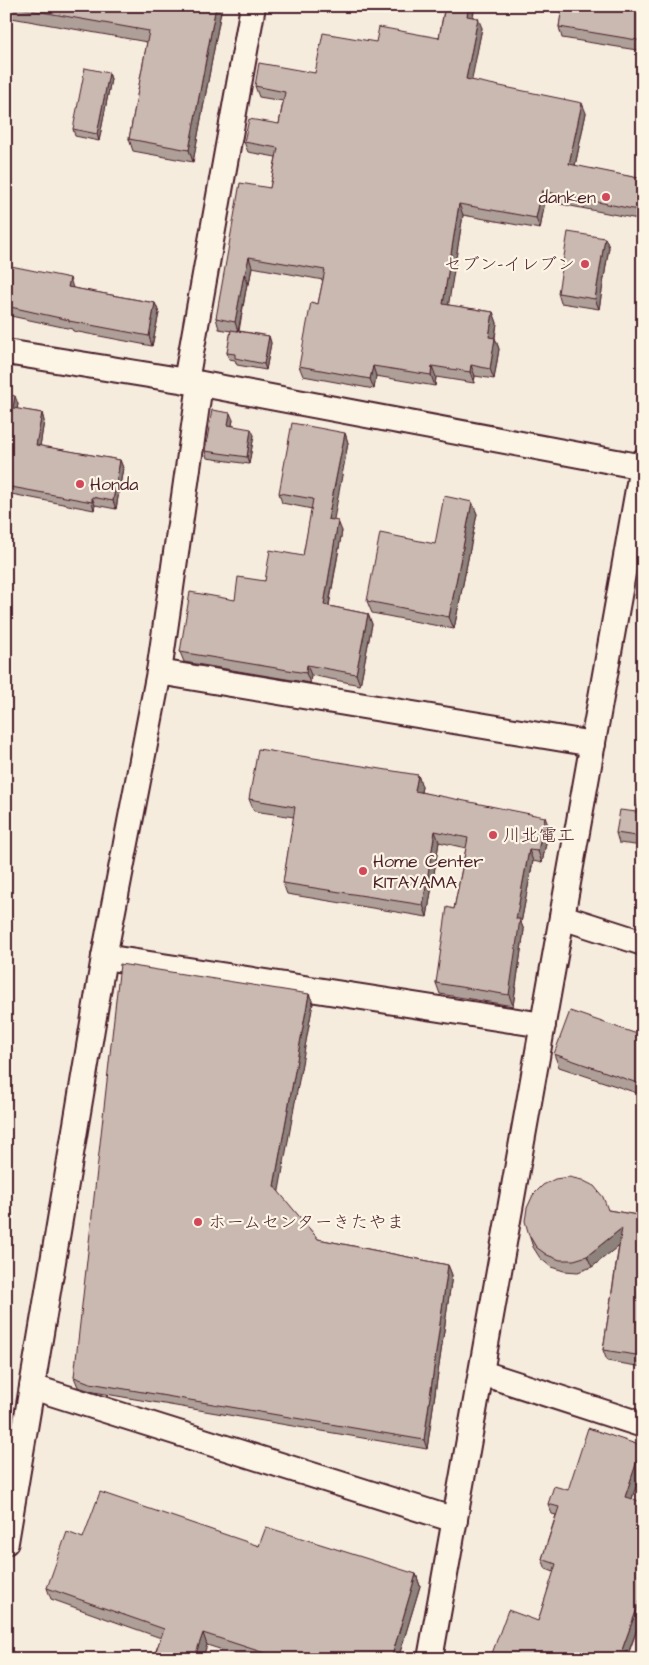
<svg xmlns="http://www.w3.org/2000/svg" width="649" height="1665" font-family="'Architects Daughter','Klee One',sans-serif">
<style>
.lines{fill:none;stroke-linecap:round;stroke-linejoin:round}
.minor-casing{stroke:#4a1f2b;stroke-width:28}
.minor{stroke:#fcf5e5;stroke-width:24}
.wall{fill:#ae9f98;stroke:#4a1f2b}
.shaded-wall{fill:#8d827c;stroke:#4a1f2b}
.building{fill:#cab9b1;stroke:#4a1f2b}
.poi-dot{fill:#d1495b;stroke:#fcf5e5;stroke-width:2}
.labels{text-anchor:middle;stroke-width:4.5;stroke-linejoin:round;paint-order:stroke}
.poi-label{font-size:18px;fill:#4a1f2b;stroke:#fcf5e5;text-anchor:start}
</style>
<rect width="100%" height="100%" fill="#f5ecde"/>
<filter id="ink" filterUnits="userSpaceOnUse"><feTurbulence type="fractalNoise" baseFrequency=".02" numOctaves="2"/><feDisplacementMap in="SourceGraphic" scale="10" xChannelSelector="R" yChannelSelector="G"/><feConvolveMatrix kernelMatrix="1 2 1 2 8 2 1 2 1" color-interpolation-filters="sRGB"/></filter>
<g filter="url(#ink)">
<g class="lines">
<g class="minor-casing">
<g id="minor">
<polyline points="6,352 186,381 643,467"/>
<polyline points="186,381 253,6"/>
<polyline points="159,672 593,744"/>
<polyline points="562,917 643,943"/>
<polyline points="104,957 543,1025"/>
<polyline points="482,1373 643,1425"/>
<polyline points="32,1387 455,1520"/>
<polyline points="6,1542 104,957 159,672 200,384"/>
<polyline points="430,1659 643,461"/>
</g>
</g>
<use href="#minor" class="minor"/>
</g>
<g class="wall">
<polygon points="6,6 222,6 193,162 133,151 129,139 147,42 6,17"/>
<polygon points="423,6 475,6 473,17 482,28 471,80 586,113 575,166 643,179 643,220 545,201 540,229 463,215 448,305 493,312 497,323 495,338 499,349 494,379 475,376 474,383 436,377 435,386 376,376 374,389 303,376 299,366 318,304 323,280 252,267 249,284 247,284 239,331 269,336 271,343 266,370 237,365 235,360 229,359 227,353 231,331 219,329 216,318 270,188 276,157 248,152 244,142 279,124 283,101 259,97 255,86 315,73 376,42 439,38 444,10"/>
<polygon points="546,6 643,6 643,51 562,38 559,27 562,9"/>
<polygon points="109,73 111,79 99,141 75,136 73,129"/>
<polygon points="605,238 609,247 599,309 561,303 558,293"/>
<polygon points="6,265 73,288 155,303 159,313 152,346 73,331 72,329 6,315"/>
<polygon points="6,394 18,404 17,409 42,413 44,421 40,446 120,460 123,468 116,509 95,505 94,510 6,493"/>
<polygon points="233,420 232,425 254,435 249,464 207,458 205,451"/>
<polygon points="345,433 348,443 333,520 342,531 329,606 368,614 372,624 360,685 311,675 310,683 184,662 180,652 235,600 303,556 312,509 282,503 279,493"/>
<polygon points="472,502 477,514 454,629 372,613 367,601 435,544"/>
<polygon points="418,775 422,787 421,792 549,828 542,863 533,861 521,923 524,930 513,1006 440,994 436,983 454,909 466,848 439,842 427,917 287,894 283,883 294,817 254,811 249,799"/>
<polygon points="643,778 643,846 619,843 616,833 637,812"/>
<polygon points="309,994 313,1003 278,1192 318,1239 448,1265 452,1275 427,1449 94,1392 78,1387 74,1377"/>
<polygon points="643,1036 643,1095 559,1067 554,1054"/>
<polygon points="608,1210 643,1216 643,1367 607,1361 603,1350 619,1245 592,1267 578,1272 564,1271 551,1267 540,1258 533,1247 529,1235"/>
<polygon points="642,1446 643,1466 632,1499 643,1502 643,1613 629,1652 643,1659 538,1621 554,1572 546,1569 542,1559 556,1515 552,1514 548,1504 568,1490"/>
<polygon points="83,1538 259,1546 416,1574 420,1586 398,1659 251,1659 207,1645 202,1659 153,1659 161,1638 51,1599 47,1588"/>
</g>
<g class="shaded-wall">
<polygon points="216,6 222,6 193,162 189,150"/>
<polygon points="469,6 475,6 471,26 467,16"/>
<polygon points="478,18 482,28 470,89 466,79"/>
<polygon points="109,73 111,79 99,141 97,134"/>
<polygon points="582,103 586,113 573,175 569,164"/>
<polygon points="542,191 545,201 540,229 536,218"/>
<polygon points="459,204 463,215 447,314 443,304"/>
<polygon points="605,238 609,247 599,309 595,299"/>
<polygon points="249,257 252,267 249,284 245,274"/>
<polygon points="244,274 247,284 238,332 235,322"/>
<polygon points="70,278 73,288 68,287"/>
<polygon points="155,303 159,313 152,346 149,336"/>
<polygon points="493,312 497,323 493,348 489,337"/>
<polygon points="269,336 271,343 266,370 264,364"/>
<polygon points="495,338 499,349 494,379 490,369"/>
<polygon points="471,365 475,376 474,383 470,372"/>
<polygon points="373,366 376,376 374,389 370,379"/>
<polygon points="432,366 436,377 435,386 431,375"/>
<polygon points="15,396 18,404 16,416 13,408"/>
<polygon points="42,413 44,421 39,453 36,445"/>
<polygon points="230,413 233,420 231,431 228,425"/>
<polygon points="251,429 254,435 249,464 247,457"/>
<polygon points="345,433 348,443 332,530 328,519"/>
<polygon points="120,460 123,468 116,509 113,501"/>
<polygon points="92,497 95,505 94,510 92,502"/>
<polygon points="472,502 477,514 454,629 449,617"/>
<polygon points="338,521 342,531 327,615 324,605"/>
<polygon points="368,614 372,624 360,685 356,674"/>
<polygon points="307,665 311,675 310,683 306,673"/>
<polygon points="418,775 422,787 419,802 415,791"/>
<polygon points="545,817 549,828 542,863 538,851"/>
<polygon points="435,831 439,842 427,917 423,905"/>
<polygon points="529,850 533,861 521,923 524,930 513,1006 509,995 516,919"/>
<polygon points="309,994 313,1003 278,1196 274,1186"/>
<polygon points="622,1228 626,1240 592,1267 587,1256"/>
<polygon points="448,1265 452,1275 427,1449 424,1440"/>
<polygon points="642,1446 643,1466 629,1507 625,1497"/>
<polygon points="416,1574 420,1586 398,1659 391,1659"/>
<polygon points="643,1592 643,1613 626,1659 622,1650"/>
<polygon points="203,1633 207,1645 202,1659 194,1659"/>
</g>
<g class="building">
<polygon points="8,6 216,6 189,150 129,139 149,31"/>
<polygon points="445,6 469,6 467,16 478,18 466,79 582,103 569,164 643,179 643,211 542,191 536,218 459,204 443,304 493,312 489,337 495,338 490,369 471,365 470,372 432,366 431,375 373,366 370,379 299,366 311,302 318,304 325,270 249,257 245,274 244,274 235,322 216,318 240,183 270,188 278,148 244,142 249,119 279,124 285,92 255,86 259,63 315,73 323,33 376,42 379,27 439,38"/>
<polygon points="562,6 643,6 643,41 559,27"/>
<polygon points="85,68 109,73 97,134 73,129"/>
<polygon points="568,232 605,238 595,299 558,293"/>
<polygon points="6,265 70,278 68,287 155,303 149,336 69,321 69,320 6,306"/>
<polygon points="231,330 269,336 264,364 235,358 235,354 227,353"/>
<polygon points="6,394 15,396 13,408 42,413 36,445 120,460 113,501 92,497 92,502 6,486"/>
<polygon points="212,410 230,413 228,425 251,429 247,457 205,451"/>
<polygon points="292,423 345,433 328,519 338,521 324,605 368,614 356,674 307,665 306,673 180,652 190,592 235,600 238,577 265,581 270,550 303,556 313,499 279,493"/>
<polygon points="444,496 472,502 449,617 367,601 380,533 435,544"/>
<polygon points="258,749 418,775 415,791 545,817 538,851 529,850 516,919 520,919 509,995 436,983 447,907 454,909 468,838 435,831 423,905 283,883 295,807 249,799"/>
<polygon points="643,778 643,837 616,833 620,810 637,812"/>
<polygon points="120,964 309,994 274,1186 318,1239 448,1265 424,1440 90,1383 74,1377"/>
<polygon points="570,1011 643,1036 643,1085 554,1054"/>
<polygon points="569,1177 582,1180 594,1186 603,1197 608,1210 643,1216 643,1356 603,1350 622,1228 587,1256 574,1260 560,1260 547,1255 536,1247 529,1235 525,1221 527,1208 533,1195 543,1185 555,1179"/>
<polygon points="588,1428 642,1446 625,1497 643,1502 643,1592 622,1650 643,1656 643,1659 490,1659 508,1610 538,1621 556,1564 542,1559 559,1507 548,1504 554,1486 568,1490"/>
<polygon points="100,1492 259,1546 266,1527 416,1574 391,1659 283,1659 203,1633 194,1659 153,1659 164,1629 47,1588 67,1532 83,1538"/>
</g>
</g>
<g class="poi-dot">
<circle cx="606" cy="197" r="5"/>
<circle cx="585" cy="264" r="5"/>
<circle cx="80" cy="484" r="5"/>
<circle cx="493" cy="835" r="5"/>
<circle cx="363" cy="871" r="5"/>
<circle cx="198" cy="1222" r="5"/>
</g>
<g class="labels">
<g class="poi-label">
<text x="596" y="203" text-anchor="end">danken</text>
<text x="575" y="270" text-anchor="end">セブン-イレブン</text>
<text x="90" y="490">Honda</text>
<text x="503" y="841">川北電工</text>
<text x="373" y="867">Home Center<tspan x="373" dy="21">KITAYAMA</tspan></text>
<text x="208" y="1228">ホームセンターきたやま</text>
</g>
</g>
<rect width="649" height="1665" fill="none" stroke="#fcf5e5" stroke-width="25"/>
<rect x="12" y="12" width="624" height="1640" fill="none" stroke="#4a1f2b" stroke-width="2" filter="url(#ink)"/>
</svg>
